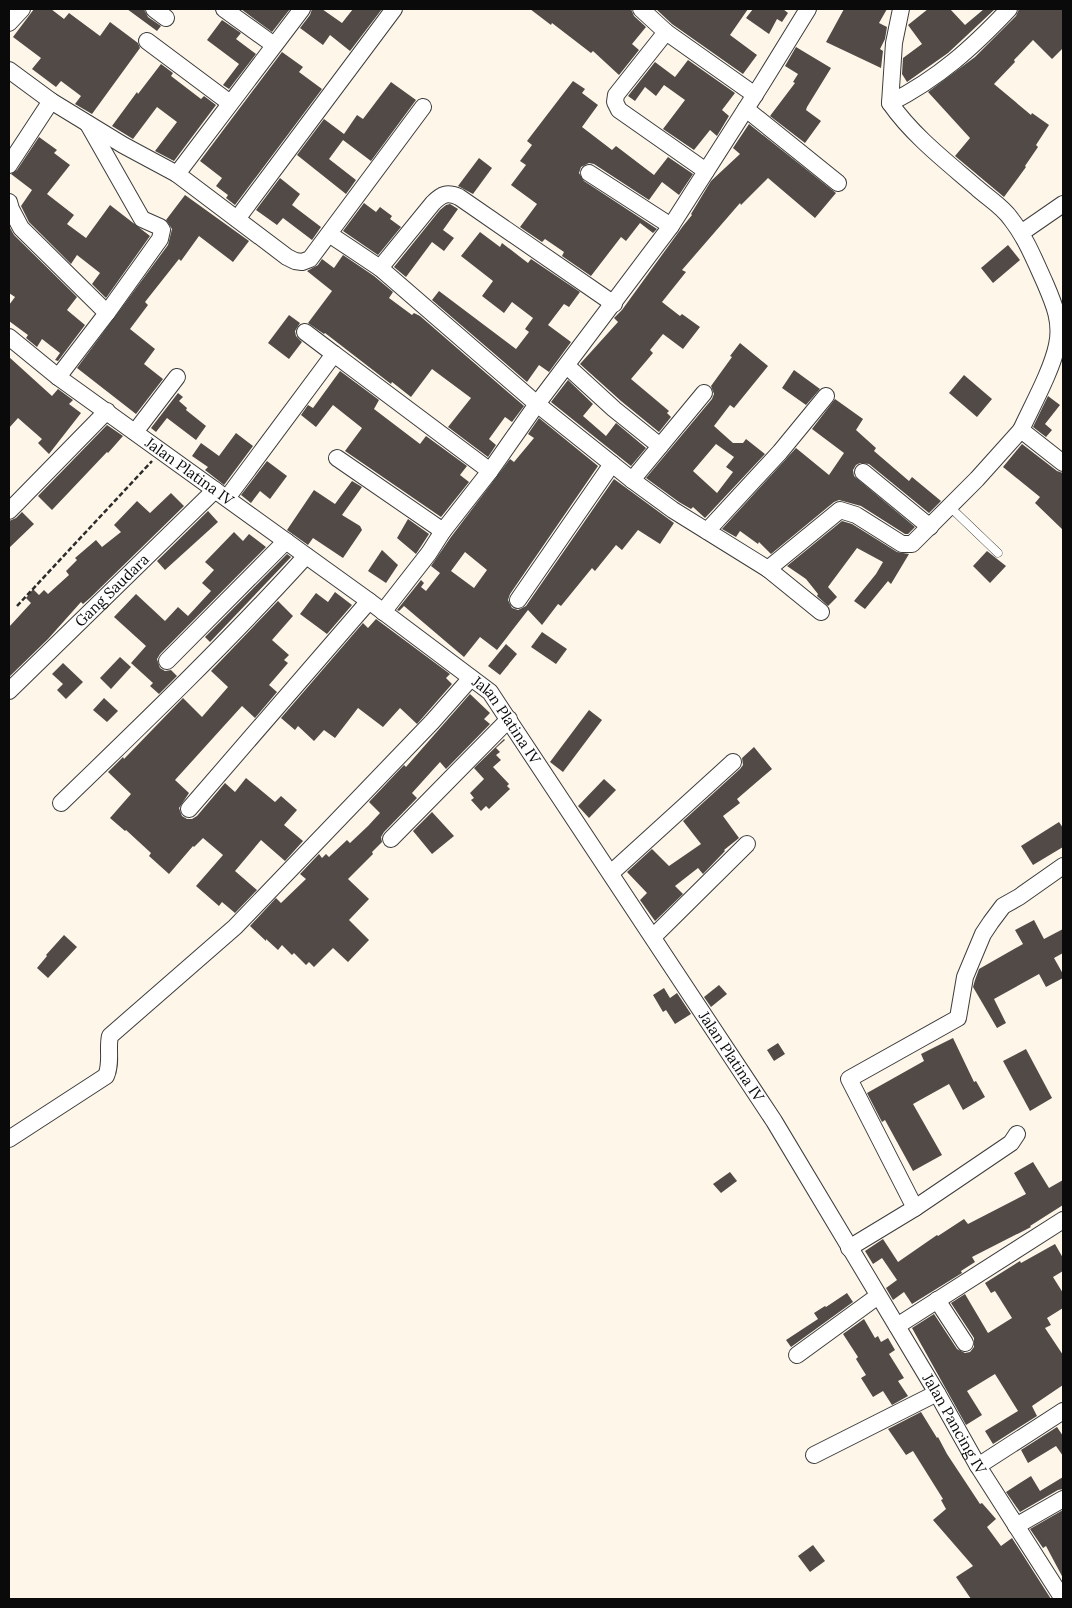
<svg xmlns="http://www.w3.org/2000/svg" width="1072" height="1608" font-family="Lora,serif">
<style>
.building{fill:#524a47;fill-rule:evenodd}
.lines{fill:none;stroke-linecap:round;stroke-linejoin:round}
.service-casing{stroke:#3d3d3d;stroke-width:9}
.minor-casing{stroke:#3d3d3d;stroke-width:18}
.path{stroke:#2c2c2c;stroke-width:2.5;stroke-dasharray:5 2.5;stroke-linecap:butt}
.service{stroke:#fff;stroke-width:8}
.minor{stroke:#fff;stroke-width:16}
.labels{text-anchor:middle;stroke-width:5;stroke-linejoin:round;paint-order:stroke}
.street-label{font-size:15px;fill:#0a0a0a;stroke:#fff}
</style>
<rect width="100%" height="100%" fill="#fef7e9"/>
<g class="building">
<polygon points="34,9 51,9 64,19 69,13 100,36 110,22 138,43 140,48 92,114 75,104 81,96 61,81 56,87 32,69 41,58 13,37"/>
<polygon points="127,9 144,9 148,17 161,26 157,31"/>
<polygon points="241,9 290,9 272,32"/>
<polygon points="312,9 322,9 342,23 353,9 382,9 350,51 330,35 323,45 300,28 310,15"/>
<polygon points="530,9 631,9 634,16 646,27 632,44 639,50 619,75 593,51 591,53 552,23 551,25"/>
<polygon points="656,9 748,9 730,35 757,55 743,74 672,24"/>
<polygon points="753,9 783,9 788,13 782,22 777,19 769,34 746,18"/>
<polygon points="844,9 887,9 879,23 887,27 885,39 880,49 883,51 881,68 826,42"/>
<polygon points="928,9 950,9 965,25 984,9 995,9 948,53 907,82 902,74 903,58 922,44 908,25"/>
<polygon points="1019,9 1063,9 1063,48 1052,59 1033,40 1014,60 1015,62 994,84 1031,115 1032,113 1049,125 1036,145 1038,147 1025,166 1026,167 1004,197 955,156 970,138 928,92 975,57 1016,16"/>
<polygon points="222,20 241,33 236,39 256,54 229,89 223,85 239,64 207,40"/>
<polygon points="796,47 831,68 807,107 806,110 821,121 805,143 770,116 795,83 793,82 798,74 785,66"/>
<polygon points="282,52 303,67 299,72 322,89 235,205 226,198 228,195 216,186 222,178 200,161"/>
<polygon points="688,60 735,93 722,110 729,116 717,136 710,130 694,150 663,129 685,100 664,85 656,96 645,87 635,101 628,96 655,62 675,77"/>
<polygon points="161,64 173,73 171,76 201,99 204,96 216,105 174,161 155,151 177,122 157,107 133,139 112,126 137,92 138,94"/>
<polygon points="573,81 585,89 582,93 598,105 582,127 612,150 616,146 654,175 668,157 693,174 679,195 662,182 649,200 594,164 589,163 581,167 579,173 584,181 657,229 653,233 640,223 626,241 621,237 591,276 562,256 564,252 545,239 542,242 520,227 537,204 511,185 526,165 520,161 532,145 527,141"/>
<polygon points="391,82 416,100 371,161 343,140 329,159 356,180 346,194 297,155 324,119 344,134 357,115 363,119"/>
<polygon points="749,124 836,193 815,218 768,178 741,205 740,203 682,270 686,272 662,302 680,316 682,314 700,327 683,349 663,334 650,350 653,353 631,379 669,411 667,413 671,417 659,432 621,401 580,364 618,322 614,318 622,310 683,226 692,215 691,214 711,181 740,154 733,148"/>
<polygon points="39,137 57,150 54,153 70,165 47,194 74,215 67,224 86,238 110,205 150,236 106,298 92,284 100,273 77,255 71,264 29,222 21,206 32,190 11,174 17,170"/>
<polygon points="479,158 492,168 473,194 458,186"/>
<polygon points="280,178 300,194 292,205 321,227 312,240 283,218 277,225 256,210"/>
<polygon points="185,195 249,241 233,262 199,236 181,261 179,259 145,302 148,305 130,329 155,349 144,364 163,379 136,414 77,368 168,245 172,229 166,220"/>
<polygon points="364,203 376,212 380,207 392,216 390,219 401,227 378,255 343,231"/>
<polygon points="450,204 458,209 443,230 454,238 444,251 432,242 406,277 394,267 440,210 446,205"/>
<polygon points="9,226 14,235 77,297 67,310 85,325 58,361 55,360 60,353 42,339 37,347 26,338 28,335 9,321 9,305 15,297 9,293"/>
<polygon points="480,232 500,247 502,243 528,263 531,259 580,292 569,307 564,304 548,325 571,342 549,372 539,365 527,382 432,300 439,291 516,349 529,332 525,329 533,318 512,302 504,313 482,296 493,281 461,256"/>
<polygon points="1008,245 1020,260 993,283 981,268"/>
<polygon points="343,255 374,276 393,292 389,298 412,315 414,313 420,316 524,406 512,422 505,417 489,439 496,445 488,457 448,427 471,398 432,369 411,397 392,382 391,384 325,333 324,334 308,323 332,291 307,271 318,265 322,259 334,268"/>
<polygon points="289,315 300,323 295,331 296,336 302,342 289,359 268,343"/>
<path d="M740,343L768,366L734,408L730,405L714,426L733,443H743L746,439L765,454L705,518L693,507L691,509L679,502L646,478L712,399L714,394L711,386L732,357L730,356ZM716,444L734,457L726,467L733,472L717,493L693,471Z"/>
<polygon points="9,357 52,396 58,389 73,400 69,404 81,413 49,454 38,443 42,439 18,418 9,428"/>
<polygon points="794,370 820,389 806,405 782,388"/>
<polygon points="340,371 379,400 374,409 420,444 426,436 467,466 460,475 469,482 441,517 345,451 362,428 333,405 316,427 301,415 308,405 313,408"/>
<polygon points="964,375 992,399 977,417 949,393"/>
<polygon points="568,380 593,404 583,416 606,436 616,423 646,448 631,466 551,402"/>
<polygon points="178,393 183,397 179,401 187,408 186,410 206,426 196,440 167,418 156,432 151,428"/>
<polygon points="1048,396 1060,405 1045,424 1052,430 1046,437 1033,427"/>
<polygon points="835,399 863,419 856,430 876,448 874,451 909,481 912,477 941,501 929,513 869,464 860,463 856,465 853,470 854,476 915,527 908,534 905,534 861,506 839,500 834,502 771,554 759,542 758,544 740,531 736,537 722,529 796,448 829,475 844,453 812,429"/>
<path d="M539,418L598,466L510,594L508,600L512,608L518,610L526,606L614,479L674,523L660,544L638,530L622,550L616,545L595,571L592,568L561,606L558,604L542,625L528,610L497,650L480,637L464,657L404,606L399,611L397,610L421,580L424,583L421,587L426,591L440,573L431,566L451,537L510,459L514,462L534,438L528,434ZM465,552L487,570L474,588L451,571Z"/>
<polygon points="107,425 123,436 108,453 107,452 52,510 38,496"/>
<polygon points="236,433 253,446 224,485 205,470 208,467 192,456 201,443 219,456"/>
<polygon points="1022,444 1057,471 1063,473 1063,530 1035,503 1040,497 1003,467"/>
<polygon points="267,461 287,476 270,499 260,491 251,503 241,495"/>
<polygon points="352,481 362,487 342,515 360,526 362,530 343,558 313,538 308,545 287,530 314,490 335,504"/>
<polygon points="171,493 184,506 90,598 83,604 81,602 48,639 9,677 9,627 31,603 26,598 33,589 39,595 44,590 48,594 69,575 66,571 77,560 75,558 96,540 102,547 121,532 114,525 137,501 150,513"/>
<polygon points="208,511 218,522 165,570 157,561"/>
<polygon points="22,512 34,524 9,548 9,521 16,518"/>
<polygon points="408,519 429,534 416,554 397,538"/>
<polygon points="842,521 852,524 897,552 909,554 891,584 888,581 865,609 854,601 876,574 883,562 857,548 828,587 837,597 828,606 817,596 818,594 806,579 787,566"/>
<polygon points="234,532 243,541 249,534 266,547 160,654 157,659 160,668 165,671 171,670 177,676 159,694 150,686 153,683 131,663 146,646 114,617 136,594 165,621 178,607 188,616 211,591 202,583 214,570 205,562"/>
<polygon points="382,550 398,565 386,583 368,571"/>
<polygon points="987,551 1006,566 990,583 973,566"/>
<polygon points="287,554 291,557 210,642 205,637"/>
<polygon points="335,592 352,605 327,634 300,614 316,593 328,602"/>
<polygon points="278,601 293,616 272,640 289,655 284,660 288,663 269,685 277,692 255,718 242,706 175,780 189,793 179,808 182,816 187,819 192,819 197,816 225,783 235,792 246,778 275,802 281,796 297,810 284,825 303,841 285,861 261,840 235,871 257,890 235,913 222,902 219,906 196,886 223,855 203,838 194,847 193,846 169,874 149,856 151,853 126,830 125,831 110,818 131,794 108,772 123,757 124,759 183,698 202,717 228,687 211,671"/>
<polygon points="376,619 450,674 446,678 452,684 417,724 400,708 383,727 358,708 335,738 324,730 314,741 298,726 295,730 281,718 363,623 368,628"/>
<polygon points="542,632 567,649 556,664 531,647"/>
<polygon points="506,644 517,654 500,675 488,666"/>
<polygon points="120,657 131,667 111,689 100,678"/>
<polygon points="63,663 83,682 66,699 57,690 63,684 52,674"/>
<polygon points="470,694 490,713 484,719 490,724 446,769 440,762 412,793 417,798 384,832 381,837 382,842 372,852 373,854 348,879 369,899 349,920 369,940 348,962 333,948 314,967 309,962 306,965 294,953 292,955 282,945 278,950 266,939 266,941 250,926 276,898 281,903 306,879 300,874 319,854 322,858 326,854 329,857 347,840 350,843 368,826 380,813 369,802 404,765 406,767"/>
<polygon points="104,698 118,711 107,722 93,710"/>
<polygon points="589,710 602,720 563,772 550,762"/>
<polygon points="504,739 505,740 496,748 500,752 496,755 501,760 493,767 509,784 507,786 510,789 489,809 486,806 481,811 471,800 474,798 470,793 484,779 474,768"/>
<polygon points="754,747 772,769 737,799 740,803 723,816 739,838 724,850 725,851 703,874 698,868 675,886 683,894 655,921 640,900 647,893 627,872 652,849 669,866 701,844 683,821 740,769 743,765 742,758"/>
<polygon points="604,779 616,790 589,818 578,806"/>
<polygon points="432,812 454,836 432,854 413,831"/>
<polygon points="1059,822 1063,828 1063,847 1033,865 1021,846"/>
<polygon points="1034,920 1044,939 1063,929 1063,953 1054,958 1063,974 1063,978 1046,987 1039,974 994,999 1006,1023 997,1028 973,987 975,980 979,969 1023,944 1015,930"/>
<polygon points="64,935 77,947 48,978 37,968 47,956 46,955"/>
<polygon points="719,985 727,994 711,1007 704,997"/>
<polygon points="664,988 670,998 677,993 691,1014 675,1024 666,1010 663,1012 653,995"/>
<polygon points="953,1038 974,1082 976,1081 985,1097 963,1110 949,1084 913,1104 942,1155 913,1171 885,1120 882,1122 867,1093 924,1061 921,1054"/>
<polygon points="778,1043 785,1054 774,1061 767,1050"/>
<polygon points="1026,1049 1052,1098 1030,1111 1003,1061"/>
<polygon points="1033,1162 1049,1188 1063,1180 1063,1205 1030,1226 1031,1227 972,1257 975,1262 961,1271 962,1273 912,1304 904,1292 893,1300 886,1288 897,1280 882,1258 873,1264 865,1251 883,1239 898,1262 937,1235 938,1236 964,1219 968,1224 1026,1194 1014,1173"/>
<polygon points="730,1172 737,1181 721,1193 713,1184"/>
<polygon points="1055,1244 1063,1258 1063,1271 1053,1277 1063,1293 1063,1308 1047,1318 1051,1325 1045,1328 1063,1355 1063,1385 1032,1406 1037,1416 993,1444 985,1431 1018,1411 995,1374 967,1391 982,1415 966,1425 912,1328 934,1314 957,1349 965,1353 970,1352 974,1347 974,1338 951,1303 965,1294 988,1333 1012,1318 995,1291 991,1293 985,1283 1020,1261 1021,1263"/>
<polygon points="847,1293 853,1302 791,1347 786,1340 818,1319 814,1313 825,1306 826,1307"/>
<polygon points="864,1319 875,1338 878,1336 881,1342 888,1338 895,1350 889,1354 904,1378 898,1381 908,1396 892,1405 883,1391 873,1397 861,1378 866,1375 856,1359 858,1357 843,1334"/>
<polygon points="921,1412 937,1438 938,1437 947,1454 980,1504 982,1503 996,1519 987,1527 1001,1546 1012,1538 1051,1599 971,1599 956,1577 973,1566 933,1520 946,1509 941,1500 943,1499 913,1451 906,1455 888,1429"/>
<polygon points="1057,1427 1063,1436 1063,1456 1056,1446 1028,1463 1021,1450"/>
<polygon points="1031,1476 1040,1491 1063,1477 1063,1489 1058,1490 1020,1512 1006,1492"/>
<polygon points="1063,1510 1063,1578 1046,1546 1043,1548 1030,1529"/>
<polygon points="813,1545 825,1561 810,1572 798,1556"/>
</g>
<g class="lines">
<g class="service-casing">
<polyline id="service" points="950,507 998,553"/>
</g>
<g class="minor-casing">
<g id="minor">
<polyline points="154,9 166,18"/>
<polyline points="224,9 274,45"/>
<polyline points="641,9 666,32 755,95"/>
<path d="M901,9L894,43L890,103C939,78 972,48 1009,9"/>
<polyline points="9,23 22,9"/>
<polyline points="666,32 616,95 615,102 619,110 706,171"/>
<polyline points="147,41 230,103"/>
<polyline points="9,70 51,101 123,145 177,174 287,257 295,261 302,262 310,259 423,107"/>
<path d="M890,103C913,136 947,162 977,188C988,198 1003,207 1011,219C1026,238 1035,261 1045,283C1054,304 1062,322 1057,345C1052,370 1032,406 1021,430L1063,463"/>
<polyline points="746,109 838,183"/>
<polyline points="9,165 51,101"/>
<polyline points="589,173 671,226"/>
<polyline points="177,174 302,9"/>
<polyline points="9,202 11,209 21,228 107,313"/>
<polyline points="237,219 394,9"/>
<polyline points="1021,233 1063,204"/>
<polyline points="329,234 380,268 537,404 632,480 673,510 768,569 840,510 856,515 902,544 912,544 977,479 1021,430"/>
<path d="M380,268L433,203C442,194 447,192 459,197L614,304"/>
<polyline points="305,332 334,354"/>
<path id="s1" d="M9,337L58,377L369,601L490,692L774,1121L937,1393L978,1466L1063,1599"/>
<polyline points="567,366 614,409 660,446"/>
<polyline points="58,377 107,313 160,239 162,230 160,227 142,219 88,124"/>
<polyline points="135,432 177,377"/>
<polyline points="337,458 443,531"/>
<polyline points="863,472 930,527"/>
<polyline points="632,480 704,393"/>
<polyline points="227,498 334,354 490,471"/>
<polyline points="9,511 107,411"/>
<polyline points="707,531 780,452 826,396"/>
<polyline points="768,569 821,612"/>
<polyline points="518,600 612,464"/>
<polyline points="383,612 429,553 443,531 490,471 537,404 671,226 763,82 808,9"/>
<polyline points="167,661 286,541"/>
<path id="s2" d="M9,691L215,490"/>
<path d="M61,803C145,722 228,642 306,556"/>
<polyline points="189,809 369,601"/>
<polyline points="391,839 509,719"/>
<polyline points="611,873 733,762"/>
<polyline points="653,937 747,844"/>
<path d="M9,1139L106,1076C112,1063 107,1049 110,1036L235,927L432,722L471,678"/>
<polyline points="915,1208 849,1079 958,1018 965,977 983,934 991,922 1003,906 1019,897 1063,866"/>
<polyline points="849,1248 915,1208 1011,1143 1017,1134"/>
<polyline points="937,1300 965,1343"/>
<polyline points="897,1326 1063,1220"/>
<polyline points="797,1355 878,1296"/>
<polyline points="814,1455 937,1393"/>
<polyline points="978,1466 1063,1411"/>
<polyline points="1016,1526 1063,1499"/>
</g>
</g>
<polyline class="path" points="17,606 152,461"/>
<use href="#service" class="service"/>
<use href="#minor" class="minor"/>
</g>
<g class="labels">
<g class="street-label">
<text dy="5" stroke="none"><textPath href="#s1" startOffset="225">Jalan Platina IV</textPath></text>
<text dy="5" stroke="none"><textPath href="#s2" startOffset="144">Gang Saudara</textPath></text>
<text dy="5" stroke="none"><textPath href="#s1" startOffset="630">Jalan Platina IV</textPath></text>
<text dy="5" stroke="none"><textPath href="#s1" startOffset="1035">Jalan Platina IV</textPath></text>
<text dy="5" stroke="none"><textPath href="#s1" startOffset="1465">Jalan Pancing IV</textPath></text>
</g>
</g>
<rect width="1072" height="1608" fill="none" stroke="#0a0a0a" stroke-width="20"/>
</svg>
